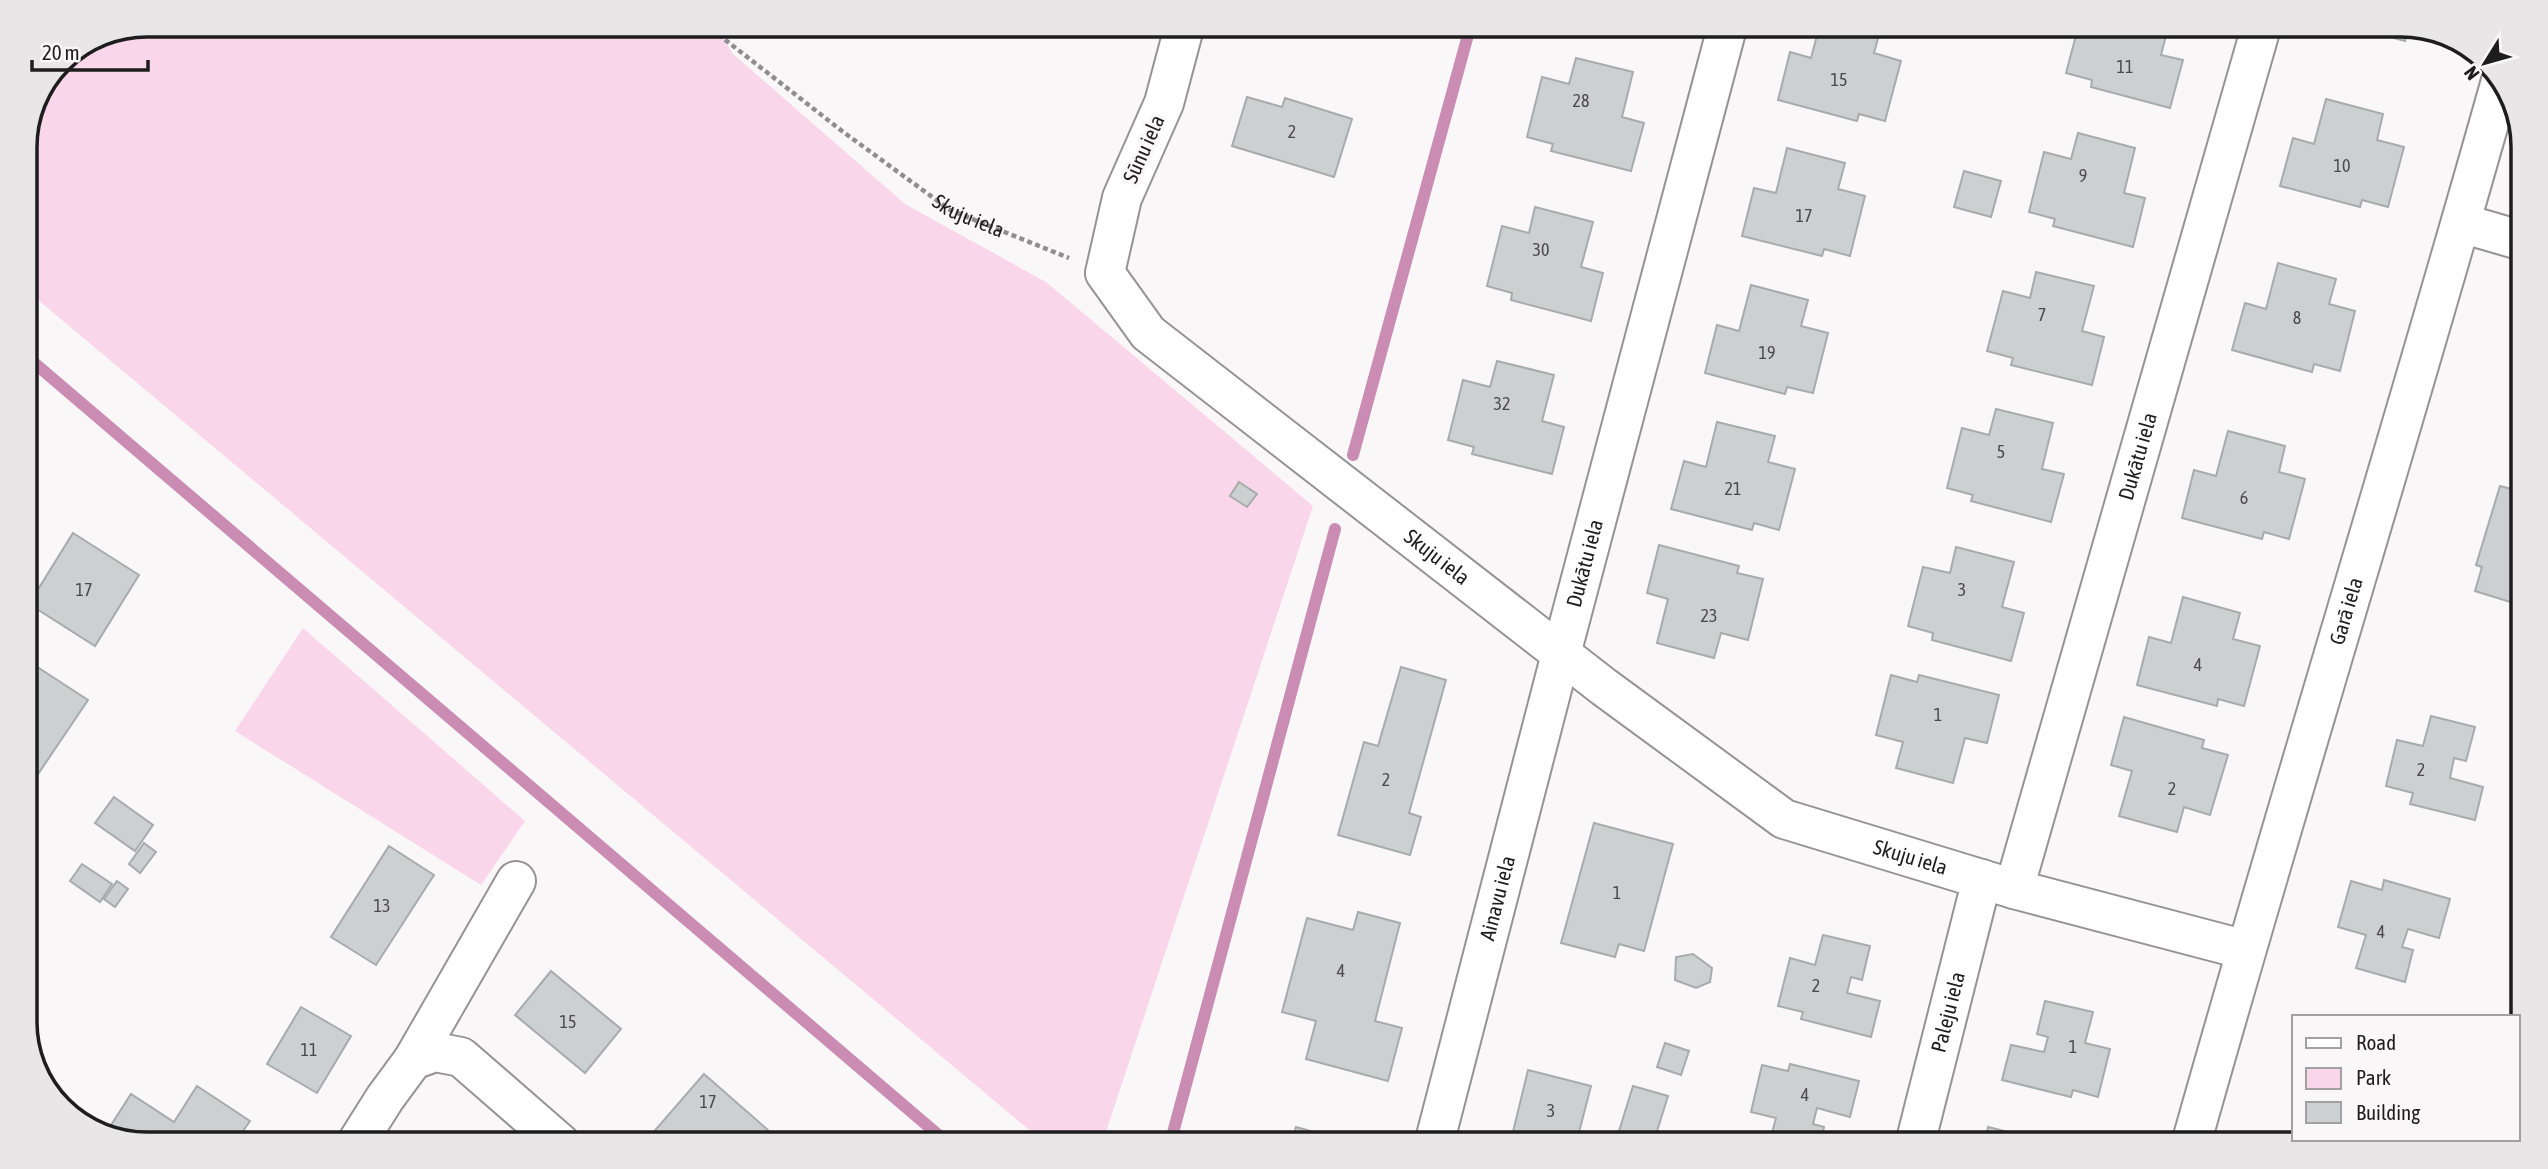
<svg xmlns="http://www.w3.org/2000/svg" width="2548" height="1169" font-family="'Asap Condensed',sans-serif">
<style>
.green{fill:#f9d6ea}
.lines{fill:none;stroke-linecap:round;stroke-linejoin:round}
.stream{stroke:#ca8cb2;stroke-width:12}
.building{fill:#cdd0d1;stroke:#a8abac;stroke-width:2}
.minor-casing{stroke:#959394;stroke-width:42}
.path{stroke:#8f8d8e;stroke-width:4.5;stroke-dasharray:5 3.5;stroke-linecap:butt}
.minor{stroke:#fff;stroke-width:38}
.labels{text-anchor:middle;stroke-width:7;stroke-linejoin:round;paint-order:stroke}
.number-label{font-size:18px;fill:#4a4a4b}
.street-label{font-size:21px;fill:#1e1d1e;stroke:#faf7f8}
.rim{fill:none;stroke:#1e1d1e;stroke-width:3.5}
</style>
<rect width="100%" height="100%" fill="#faf7f8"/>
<g class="green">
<polygon points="146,25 715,25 733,54 905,204 1046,282 1313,506 1102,1144 1046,1144 25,289 25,139 60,60 100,34"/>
<polygon points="303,628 525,821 481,885 235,731"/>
</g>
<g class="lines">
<g class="stream">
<polyline points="25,355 949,1144"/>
<polyline points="1353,455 1471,24"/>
<polyline points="1170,1144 1335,529"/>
</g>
</g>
<g class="building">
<polygon points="1820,24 1869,24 1881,28 1874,53 1901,61 1885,121 1859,114 1857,121 1778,100 1790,52 1811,58"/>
<polygon points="2079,24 2169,24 2161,55 2183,60 2170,108 2091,87 2092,80 2066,73"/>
<polygon points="2342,24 2402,24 2435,31 2433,41 2407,34 2405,41"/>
<polygon points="1576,58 1633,72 1622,117 1644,123 1631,171 1551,151 1553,144 1527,137 1542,77 1569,84"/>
<polygon points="1247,97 1282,107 1285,98 1352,119 1334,177 1232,146"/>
<polygon points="2326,99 2383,114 2377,140 2404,147 2388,207 2362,200 2360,207 2280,186 2293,138 2314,144"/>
<polygon points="2078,133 2135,148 2124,193 2145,198 2133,247 2053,226 2055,219 2029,212 2044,152 2071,159"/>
<polygon points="1787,148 1845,163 1838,189 1865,196 1850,256 1824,249 1822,256 1742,236 1754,188 1776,193"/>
<polygon points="1964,171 2001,181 1991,217 1954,207"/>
<polygon points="1535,207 1593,222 1581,267 1603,273 1591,321 1511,300 1512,293 1487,286 1502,226 1529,233"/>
<polygon points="2278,263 2336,279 2329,304 2355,311 2340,371 2314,364 2312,372 2232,350 2245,303 2266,309"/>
<polygon points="2036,272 2094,286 2082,331 2104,337 2092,385 2011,365 2013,358 1987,351 2003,291 2030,298"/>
<polygon points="1751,285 1808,300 1801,326 1828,333 1813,393 1787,387 1785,394 1705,373 1717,325 1739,331"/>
<polygon points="1497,361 1554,375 1542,421 1564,427 1552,474 1472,454 1474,447 1448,440 1463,380 1490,387"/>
<polygon points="1996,409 2053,423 2042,469 2064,474 2051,522 1971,501 1973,495 1947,488 1962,428 1989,435"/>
<polygon points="1717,422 1775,436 1768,462 1795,469 1779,530 1754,523 1752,530 1671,509 1684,461 1706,467"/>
<polygon points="2228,431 2285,446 2279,472 2305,479 2289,539 2264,532 2262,539 2182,518 2194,470 2216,476"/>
<polygon points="1239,482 1257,494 1247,507 1230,496"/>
<polygon points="2500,486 2523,492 2523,606 2475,591 2482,567 2476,565"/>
<polygon points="73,533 139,575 95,646 29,604"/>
<polygon points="1659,545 1739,566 1737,573 1763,579 1748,640 1721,633 1714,658 1657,643 1668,599 1647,593"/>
<polygon points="1956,547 2014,562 2002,607 2024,613 2011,661 1932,640 1933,633 1908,626 1923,567 1950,573"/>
<polygon points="2183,597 2240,613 2233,639 2260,646 2244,706 2218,699 2217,706 2137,685 2149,637 2171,643"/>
<polygon points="25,659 88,700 30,786 25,782"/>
<polygon points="1401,667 1446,680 1409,813 1421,817 1410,855 1338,835 1364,742 1378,746"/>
<polygon points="1891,675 1917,682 1919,675 1999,695 1987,743 1965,738 1953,783 1896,768 1903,742 1876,735"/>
<polygon points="2431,716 2475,727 2466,761 2454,758 2450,778 2483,787 2475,820 2410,804 2413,793 2386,786 2397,740 2423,746"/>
<polygon points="2124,717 2204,740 2202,748 2228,755 2210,815 2184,807 2177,832 2119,816 2132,771 2111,765"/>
<polygon points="114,797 153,825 135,851 95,823"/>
<polygon points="1594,823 1673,844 1644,951 1619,944 1615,957 1561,943"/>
<polygon points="144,843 156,852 140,873 129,864"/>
<polygon points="389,846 434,875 376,965 331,937"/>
<polygon points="82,864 112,884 100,902 70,881"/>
<polygon points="2384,880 2450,899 2439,938 2408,929 2402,947 2413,950 2405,982 2356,968 2366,935 2338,927 2351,881 2382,890"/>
<polygon points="117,881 128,889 115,907 104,899"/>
<polygon points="1358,912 1400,923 1375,1021 1402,1028 1388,1081 1306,1059 1316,1021 1282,1012 1307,918 1353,930"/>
<polygon points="1823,935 1870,946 1862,980 1851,977 1847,993 1880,1001 1871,1037 1801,1019 1803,1012 1778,1006 1790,958 1815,965"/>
<polygon points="1693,954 1712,968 1710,982 1696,988 1675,980 1676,957"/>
<polygon points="551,971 621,1029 585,1073 515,1015"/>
<polygon points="2045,1001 2093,1012 2085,1043 2110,1049 2098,1097 2073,1090 2071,1097 2002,1080 2011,1045 2044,1052 2048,1037 2037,1034"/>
<polygon points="301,1007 351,1036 317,1093 267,1064"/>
<polygon points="1665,1043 1689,1051 1681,1075 1657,1067"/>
<polygon points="1790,1064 1859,1081 1850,1117 1817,1108 1813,1124 1824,1127 1820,1144 1769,1144 1776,1118 1751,1112 1762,1065 1788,1071"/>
<polygon points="1528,1070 1591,1086 1576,1144 1546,1144 1512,1136"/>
<polygon points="704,1074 768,1130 756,1144 660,1144 650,1136"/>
<polygon points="197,1086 250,1121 234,1144 146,1144 104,1136 131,1094 174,1122"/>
<polygon points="1633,1086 1668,1096 1653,1144 1615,1144"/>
<polygon points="1296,1127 1357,1144 1291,1144"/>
<polygon points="1988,1127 2058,1144 1984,1144"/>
</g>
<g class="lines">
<g class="minor-casing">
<g id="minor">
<path id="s2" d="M1185,24L1164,103L1122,198L1105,273L1148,333L1604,687L1784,819L2014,889L2246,950"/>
<polyline points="2461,223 2523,241"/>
<path id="s3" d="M2014,889L2262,24"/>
<polyline points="413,1060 516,881"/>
<polyline points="356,1144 385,1098 413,1060 435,1052 461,1057 561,1144"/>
<path id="s4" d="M1434,1144L1561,654L1728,24"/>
<path id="s5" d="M1915,1144L1982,879"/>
<path id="s6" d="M2191,1144C2291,788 2402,434 2502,77"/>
</g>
</g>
<path class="path" id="s1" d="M705,24L842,131L950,210L1069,258"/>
<use href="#minor" class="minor"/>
</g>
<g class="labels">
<g class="number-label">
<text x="2125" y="73">11</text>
<text x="1839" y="86">15</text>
<text x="1581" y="107">28</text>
<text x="1292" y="138">2</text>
<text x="2342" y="172">10</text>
<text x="2083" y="182">9</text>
<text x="1804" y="222">17</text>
<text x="1541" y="256">30</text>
<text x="2042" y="321">7</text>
<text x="2297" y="324">8</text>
<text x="1767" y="359">19</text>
<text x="1502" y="410">32</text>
<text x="2001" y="458">5</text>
<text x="1733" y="495">21</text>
<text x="2244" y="504">6</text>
<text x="84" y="596">17</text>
<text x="1962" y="596">3</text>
<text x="1709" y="622">23</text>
<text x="2198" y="671">4</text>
<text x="1938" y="721">1</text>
<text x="2421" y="776">2</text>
<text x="1386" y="786">2</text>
<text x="2172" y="795">2</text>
<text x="1617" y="899">1</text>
<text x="382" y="912">13</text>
<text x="2381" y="938">4</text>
<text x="1341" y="977">4</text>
<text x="1816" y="992">2</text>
<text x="568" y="1028">15</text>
<text x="2073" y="1053">1</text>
<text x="309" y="1056">11</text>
<text x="1805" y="1101">4</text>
<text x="708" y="1108">17</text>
<text x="1551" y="1117">3</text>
</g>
<g class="street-label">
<text transform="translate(1144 149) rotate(-66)" y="7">Sūnu iela</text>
<text dy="7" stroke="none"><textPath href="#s1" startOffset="327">Skuju iela</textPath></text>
<text dy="7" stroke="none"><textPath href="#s3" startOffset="450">Dukātu iela</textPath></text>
<text dy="7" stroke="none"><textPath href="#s2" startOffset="702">Skuju iela</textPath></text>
<text dy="7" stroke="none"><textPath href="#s4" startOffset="600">Dukātu iela</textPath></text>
<text dy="7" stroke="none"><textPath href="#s6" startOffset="555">Garā iela</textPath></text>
<text dy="7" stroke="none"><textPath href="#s2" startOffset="1269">Skuju iela</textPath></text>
<text dy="7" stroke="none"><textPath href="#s4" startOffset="254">Ainavu iela</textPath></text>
<text dy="7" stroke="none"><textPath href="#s5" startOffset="136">Paleju iela</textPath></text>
</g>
</g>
<path d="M0 0H2548V1169H0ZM147 37H2401A110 110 0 0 1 2511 147V1022A110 110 0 0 1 2401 1132H147A110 110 0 0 1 37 1022V147A110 110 0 0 1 147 37Z" fill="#e8e6e7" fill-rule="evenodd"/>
<path class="rim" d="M147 37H2401A110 110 0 0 1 2511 147V1022A110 110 0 0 1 2401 1132H147A110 110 0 0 1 37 1022V147A110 110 0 0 1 147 37Z"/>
<rect x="2292" y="1015" width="228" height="126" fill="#faf7f8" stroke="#a2a0a1" stroke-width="2"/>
<rect x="2306" y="1038" width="35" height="10" fill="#ffffff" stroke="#a2a0a1" stroke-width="2"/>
<text x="2356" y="1050" font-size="21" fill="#1e1d1e">Road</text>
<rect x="2306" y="1068" width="35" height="21" fill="#f9d6ea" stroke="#a2a0a1" stroke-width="2"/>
<text x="2356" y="1085" font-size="21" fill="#1e1d1e">Park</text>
<rect x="2306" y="1102" width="35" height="21" fill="#cdd0d1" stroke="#a2a0a1" stroke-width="2"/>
<text x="2356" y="1120" font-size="21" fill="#1e1d1e">Building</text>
<g transform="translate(2485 63) rotate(233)" stroke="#faf7f8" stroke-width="5" paint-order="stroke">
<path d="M0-5L12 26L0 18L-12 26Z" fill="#1e1d1e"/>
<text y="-10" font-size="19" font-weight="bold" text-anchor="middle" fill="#1e1d1e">N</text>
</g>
<path d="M32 60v10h116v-10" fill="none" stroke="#1e1d1e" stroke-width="3.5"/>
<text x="42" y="60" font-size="21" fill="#1e1d1e" stroke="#faf7f8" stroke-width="5" paint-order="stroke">20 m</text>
</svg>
